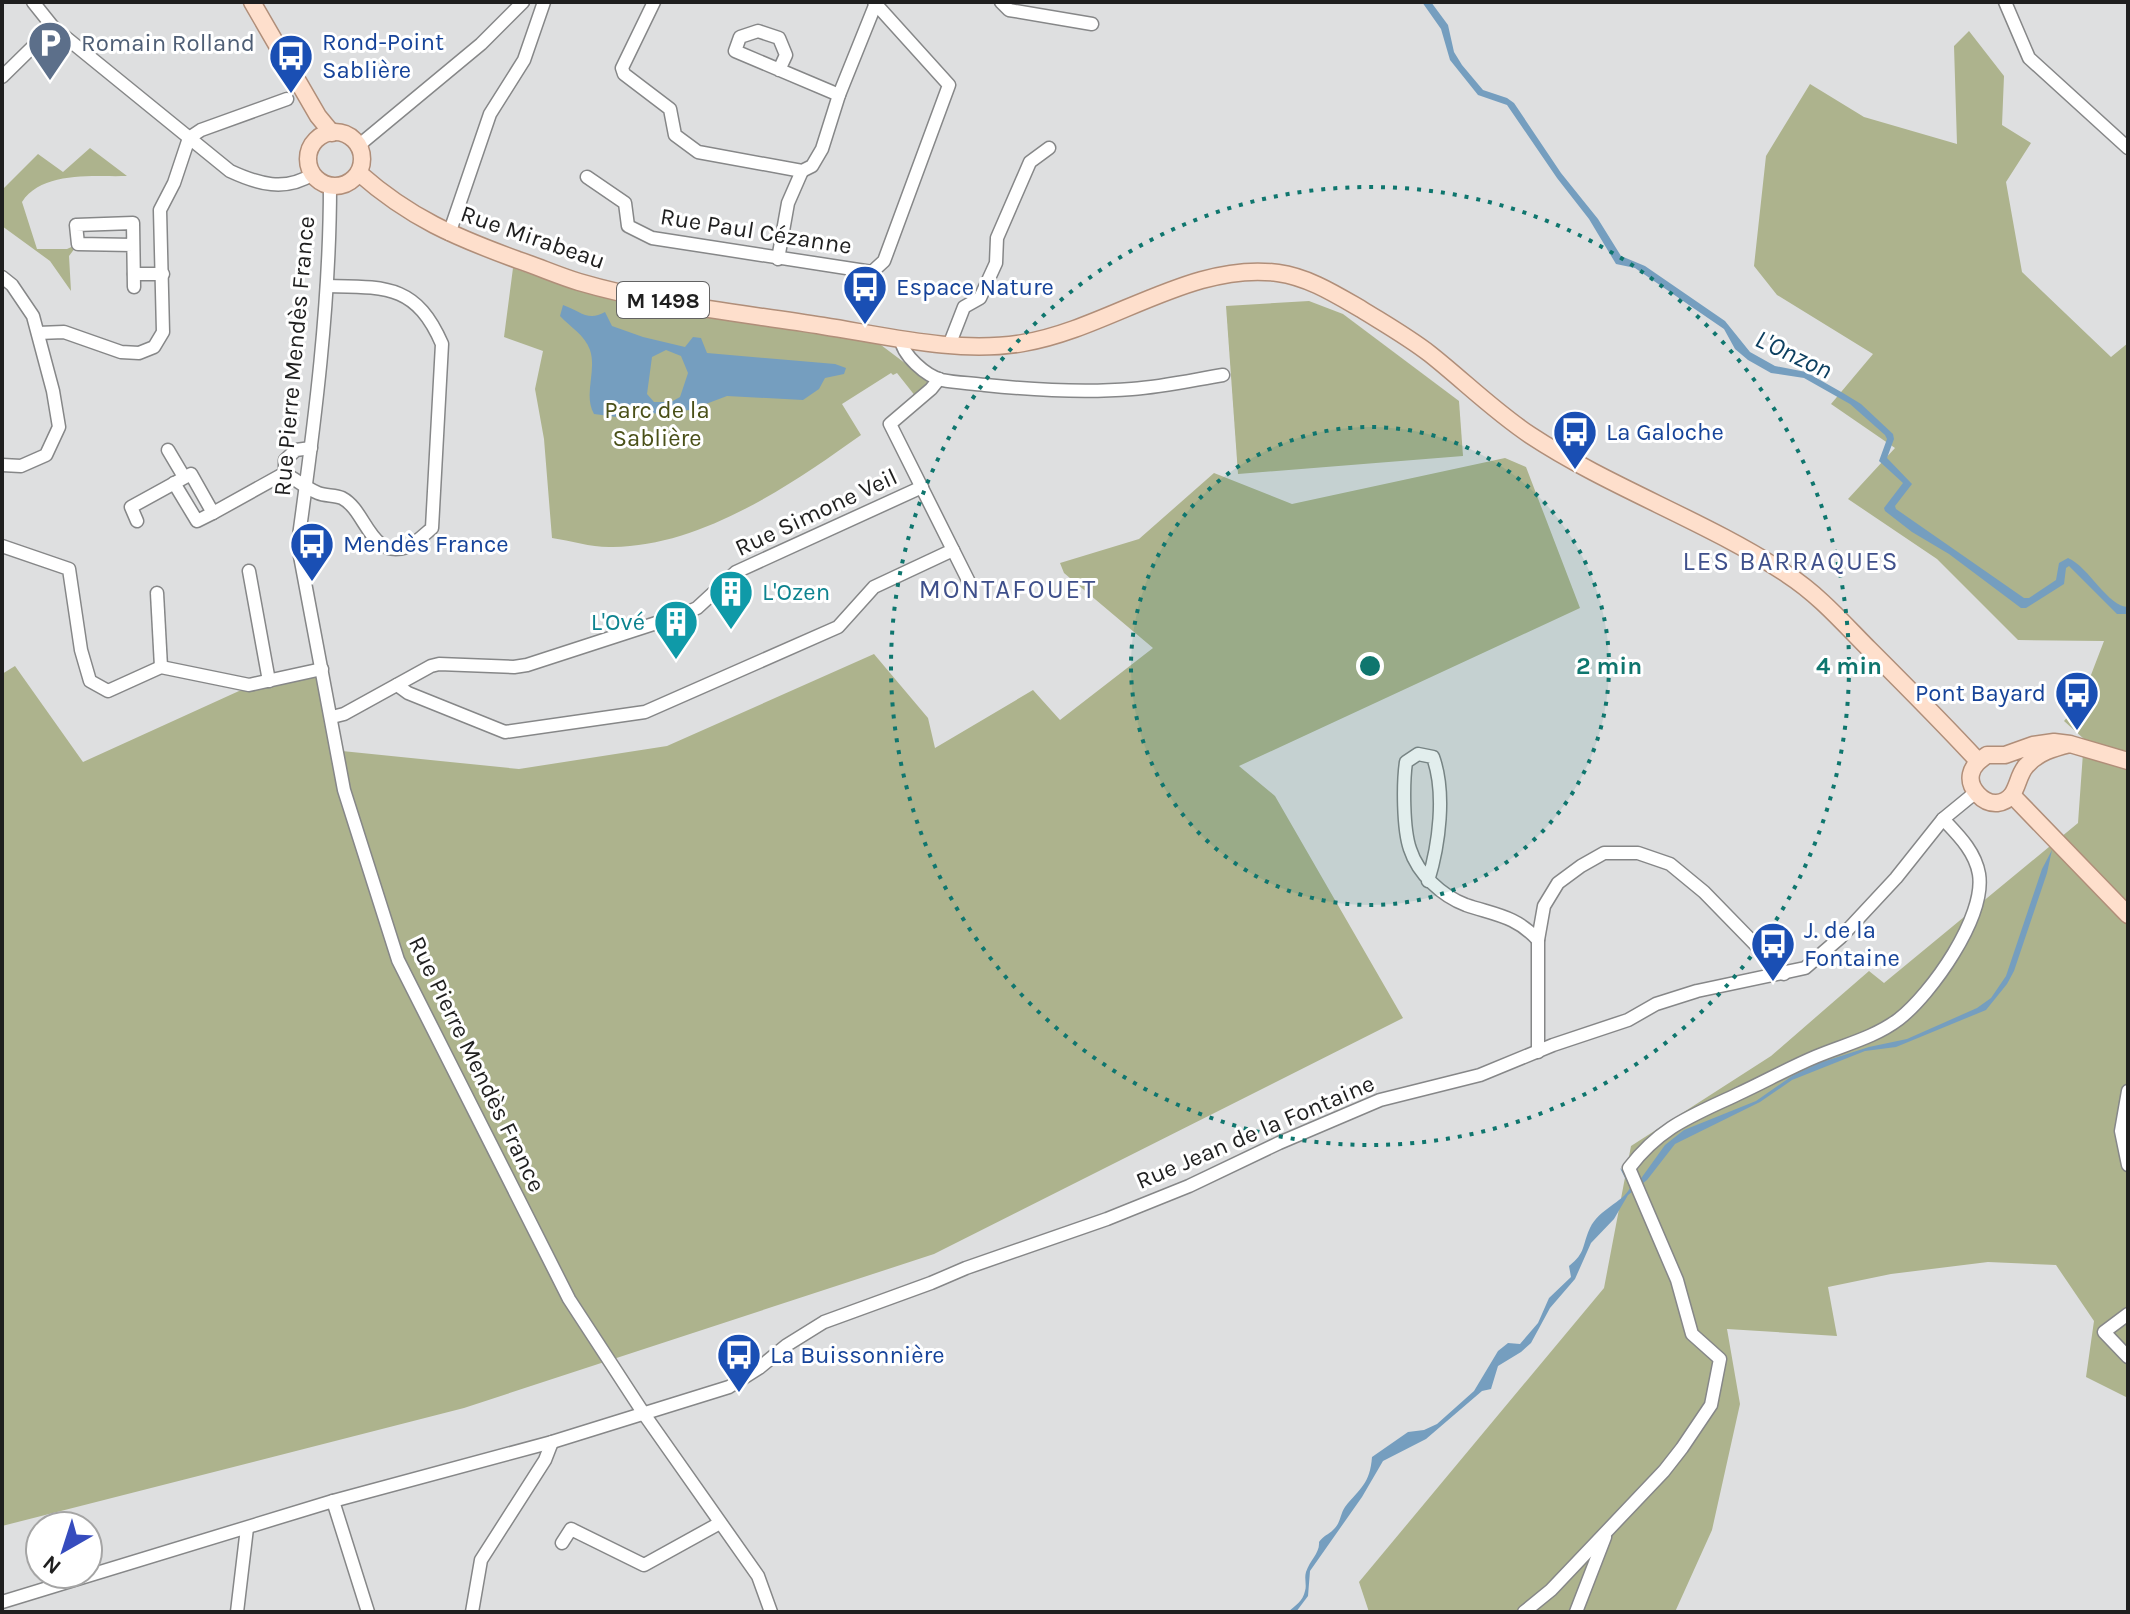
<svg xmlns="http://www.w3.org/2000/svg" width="2130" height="1614" font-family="Karla,sans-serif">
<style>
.green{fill:#adb38d}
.water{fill:#759ebf;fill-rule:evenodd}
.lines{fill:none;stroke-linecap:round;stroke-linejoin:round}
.minor-casing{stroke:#868788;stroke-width:15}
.major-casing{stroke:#b08e79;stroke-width:19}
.minor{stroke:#fff;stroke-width:12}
.major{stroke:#fedfcc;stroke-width:16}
.ring{fill:none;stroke:#0f766e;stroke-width:4;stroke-dasharray:4 8}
.labels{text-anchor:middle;stroke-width:6;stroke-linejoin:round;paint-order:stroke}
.shield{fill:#fff;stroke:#626262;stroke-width:2}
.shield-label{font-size:22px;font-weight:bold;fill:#1f1f1f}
.transit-label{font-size:24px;fill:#164399;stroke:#fff;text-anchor:start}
.service-label{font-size:24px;fill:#4e5e75;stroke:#fff;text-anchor:start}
.street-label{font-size:24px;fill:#1f1f1f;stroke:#fff}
.park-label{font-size:24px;fill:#4a5018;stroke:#fff}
.culture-label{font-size:24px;fill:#0d838f;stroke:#fff;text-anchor:start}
.water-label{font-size:26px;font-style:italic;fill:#0c3f60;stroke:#fff}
.neighbourhood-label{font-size:26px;letter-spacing:2px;fill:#3f508b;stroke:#fff}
.centre{fill:#0f766e;stroke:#fff;stroke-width:4}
.ring-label{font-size:24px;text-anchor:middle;font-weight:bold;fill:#0f766e;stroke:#fff;stroke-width:6;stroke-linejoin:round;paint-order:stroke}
</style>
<rect width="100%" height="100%" fill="#dedfe0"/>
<g class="green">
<polygon points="1969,31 2004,76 2002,125 2031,143 2006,182 2022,272 2111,357 2128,343 2128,1398 2086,1377 2094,1321 2056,1265 1988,1262 1891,1274 1828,1287 1837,1336 1727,1329 1740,1404 1712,1530 1675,1612 1369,1612 1359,1582 1604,1288 1631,1146 1771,1056 1869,971 1884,983 2078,823 2084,739 2064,721 2081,701 2104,641 2018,640 1937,559 1848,499 1895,448 1831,404 1873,354 1777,295 1754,266 1766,156 1810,84 1864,117 1957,144 1954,46"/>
<path d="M90,148L127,176C93,177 42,171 22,202L37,249H67L78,244L69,256L71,291L50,261L2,226V190L38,154L63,172Z"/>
<path d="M513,268L587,293L621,301L877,342L926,379L928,384L916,397L897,373L893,375L891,373L842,404L861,435C791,485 702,546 613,547C593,548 572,541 552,538L544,439L535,389L543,351L504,337Z"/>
<polygon points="1309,301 1343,314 1459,401 1463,456 1238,474 1226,306"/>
<polygon points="1505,458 1526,467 1580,608 1239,766 1275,796 1403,1018 934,1254 464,1408 2,1526 2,674 15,666 83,762 239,691 315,676 342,751 519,769 667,746 874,654 928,718 935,748 1033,690 1060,720 1153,648 1064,573 1060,563 1139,539 1214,473 1292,504"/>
</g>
<g class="water">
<path d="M1422,2H1431L1448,25L1454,52L1462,65L1483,90L1507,98L1514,103L1561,173L1598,219L1621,256L1645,266L1725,321L1750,352L1775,366L1806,372L1843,393L1861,404L1893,434L1894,439L1887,458L1912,484L1895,506L1896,509L2024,598H2029L2056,580L2059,563L2068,558C2089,567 2108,607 2128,607V614H2117L2069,566L2066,568L2064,584L2026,608H2021L1949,554L1912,532L1885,511L1884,508L1903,483L1879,461L1887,439L1885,435L1850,404L1804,378L1771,373L1748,360L1735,349L1724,329L1635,268L1616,264L1589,219L1557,178L1507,105L1478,95L1450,60L1441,29Z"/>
<path d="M563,305C580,311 588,322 605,312L612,326L643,337L685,347L693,337L701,338L707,353L835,364L846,368L844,374L825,378L819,389L803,400L727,396L690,410L617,417L594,414C583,395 597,371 590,350C585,335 570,327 560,316ZM666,350L681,356L688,373L680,397L671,402H654L647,394L652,357Z"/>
<path d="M2052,850L2047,873L2014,971L2007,984L1986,1010L1896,1047L1865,1051L1792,1080L1760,1102L1675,1144L1647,1180L1628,1195L1614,1219L1591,1243L1575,1279L1550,1308L1531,1343L1521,1352L1498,1366L1491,1389L1482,1391L1426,1439L1383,1461L1362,1497L1310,1571L1308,1596L1296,1612H1288C1295,1606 1303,1601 1305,1591C1307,1585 1304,1579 1306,1572C1310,1560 1320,1553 1319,1542C1324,1535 1328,1535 1333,1530C1341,1523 1340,1514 1345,1507C1360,1488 1370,1484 1372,1457L1408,1432L1424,1430L1437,1424L1474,1391L1498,1351L1508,1343L1520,1344L1538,1323L1549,1298L1571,1277L1569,1266C1586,1253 1582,1245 1590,1228C1599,1209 1622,1203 1630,1188L1620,1168L1637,1184L1665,1145L1684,1130L1756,1101L1792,1076L1819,1063L1869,1047L1907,1039L1977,1008L1991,998L2006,976L2042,869Z"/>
</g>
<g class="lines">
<g class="minor-casing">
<g id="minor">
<path d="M33,2L53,27L230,171C258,184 285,192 313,174"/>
<polyline points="654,2 622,68 624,74 670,109 675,135 698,152 802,171 812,166 822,149 839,95 876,3"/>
<polyline points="1001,2 1009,10 1092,24"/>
<polyline points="2005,2 2029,58 2128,148"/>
<polyline points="779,70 786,55 779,38 758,31 740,37 735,51 839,95"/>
<polyline points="2,77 53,27"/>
<polyline points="189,138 201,130 287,99"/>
<polyline points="358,146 481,44 523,2"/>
<polyline points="587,177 625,203 628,226 652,238 872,272 884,261 949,85 874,2"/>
<path d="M330,186C330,303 315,420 299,536L300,556L344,790L398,960L569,1299L644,1414L758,1576L771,1612"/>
<polyline points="449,234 490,114 524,60 544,2"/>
<polyline points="133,245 78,244 76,225 133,223 134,287"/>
<polyline points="778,259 788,203 802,171"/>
<polyline points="134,274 163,274"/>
<polyline points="2,277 12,285 33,316 53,391 59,427 46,455 21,466 2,465"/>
<polyline points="38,333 64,332 121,352 139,353 154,347 163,332 160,210 174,183 189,138"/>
<path d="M901,339C902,355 926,376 942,380C956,383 971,383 985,385C1033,390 1083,393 1132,389C1162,387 1193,380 1223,375"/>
<polyline points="950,343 964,307 980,298 996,263 997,238 1030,162 1049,148"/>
<polyline points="939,379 931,389 890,424 972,588"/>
<path d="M311,448L296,450L285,460V473C296,480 306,488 318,493C325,496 335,495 342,498C367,511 369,559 407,547C415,544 425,534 432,528L442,344C416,284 385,287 327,286"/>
<polyline points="168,450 184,477"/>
<polyline points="174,483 197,521 213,513"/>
<polyline points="137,521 131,507 191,474 213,513 285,473"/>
<polyline points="2,546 69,569 81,650 90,681 108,691 161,667 249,685 322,669"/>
<polyline points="249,571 269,681"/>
<polyline points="157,593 161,667"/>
<polyline points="397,685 408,693 505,732 645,712 838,627 874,587 953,550"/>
<polyline points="332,717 344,714 431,666 439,664 514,667 527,665 681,615 697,608 736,572 922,487"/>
<path d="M1428,881C1439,845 1446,793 1433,757L1418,754L1406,762C1403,783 1403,829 1410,849C1418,874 1442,896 1466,905C1496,915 1516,916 1538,940"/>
<polyline points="1538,1052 1538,940 1544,906 1558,883 1581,866 1604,853 1638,853 1670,864 1704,892 1784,974"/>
<polyline points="2128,1091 2121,1131 2128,1165"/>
<polyline points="2128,1314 2104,1332 2128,1357"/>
<polyline points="333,1501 368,1612"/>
<polyline points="562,1543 571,1529 644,1565 720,1523"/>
<polyline points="2,1602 333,1501 552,1442 729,1387 759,1368 787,1345 824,1322 931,1283 966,1268 1107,1219 1189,1186 1279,1143 1380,1100 1480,1075 1553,1045 1628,1020 1656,1004 1697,991 1805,968 1841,937 1896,878 1943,819 1976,792"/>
<polyline points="237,1612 247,1528"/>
<polyline points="472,1612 481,1560 545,1460 552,1442"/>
<path d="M1524,1612L1551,1590L1664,1471L1682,1448L1711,1405L1720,1359L1692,1334L1677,1280L1629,1168C1661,1126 1692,1116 1738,1094C1764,1082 1789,1068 1815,1057C1843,1045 1874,1038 1899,1019C1931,994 1986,917 1979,874C1975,851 1958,835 1943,819"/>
<polyline points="1576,1612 1605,1537"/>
</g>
</g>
<g class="major-casing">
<g id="major">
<polyline points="252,2 318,116 332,133"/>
<circle cx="335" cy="159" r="27"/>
<path d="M359,173C410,218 455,237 518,260C539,267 559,276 579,282C657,305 742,313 823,326C887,336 958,354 1023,343C1108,329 1192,261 1278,273C1308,277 1335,294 1361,309C1385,324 1408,337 1430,354C1464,381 1494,411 1530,435C1612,489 1707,521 1788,575C1819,595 1844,624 1869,649C1906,686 1943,723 1978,761"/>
<path d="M2070,744C2054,748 2038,752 2026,766C2015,778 2019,800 1997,803C1983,804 1968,788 1971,774C1973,765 1980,760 1987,755H2005L2033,745L2054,742L2070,744L2128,761"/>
<polyline points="2012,795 2128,915"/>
</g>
</g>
<use href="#minor" class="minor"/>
<use href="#major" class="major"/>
</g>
<circle cx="1370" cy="666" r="239" fill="#0f766e" fill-opacity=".12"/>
<g class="ring">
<circle cx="1370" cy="666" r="239"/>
<circle cx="1370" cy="666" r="479"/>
</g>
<defs>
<g id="parking-pin" transform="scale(2.3)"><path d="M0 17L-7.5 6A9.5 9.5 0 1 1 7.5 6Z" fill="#5c6f8a" stroke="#fff"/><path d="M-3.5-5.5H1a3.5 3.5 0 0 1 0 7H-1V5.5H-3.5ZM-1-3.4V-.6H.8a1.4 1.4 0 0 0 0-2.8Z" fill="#fff"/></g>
<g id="bus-pin" transform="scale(2.3)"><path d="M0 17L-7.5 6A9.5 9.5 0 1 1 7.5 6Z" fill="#1a4fb4" stroke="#fff"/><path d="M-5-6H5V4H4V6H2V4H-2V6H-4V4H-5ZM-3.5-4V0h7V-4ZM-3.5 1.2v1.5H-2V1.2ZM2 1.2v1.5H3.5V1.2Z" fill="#fff"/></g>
<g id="building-pin" transform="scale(2.3)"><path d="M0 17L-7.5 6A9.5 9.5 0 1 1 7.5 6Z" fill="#0f9aa8" stroke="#fff"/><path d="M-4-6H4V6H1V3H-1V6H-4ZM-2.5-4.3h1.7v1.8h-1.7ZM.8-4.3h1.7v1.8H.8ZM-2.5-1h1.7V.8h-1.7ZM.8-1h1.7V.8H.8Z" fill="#fff"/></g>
</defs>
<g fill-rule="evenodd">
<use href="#parking-pin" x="50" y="43"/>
<use href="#bus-pin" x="291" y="56"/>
<use href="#bus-pin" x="865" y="287"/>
<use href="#bus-pin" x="1575" y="432"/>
<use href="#bus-pin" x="312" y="544"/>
<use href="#building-pin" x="731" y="592"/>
<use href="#building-pin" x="676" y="622"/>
<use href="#bus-pin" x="2077" y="693"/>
<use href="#bus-pin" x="1773" y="944"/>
<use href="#bus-pin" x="739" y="1355"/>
</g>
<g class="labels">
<rect class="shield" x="617" y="282" width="92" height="36" rx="6"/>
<g class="shield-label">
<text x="663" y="308">M 1498</text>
</g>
<g class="transit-label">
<text x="322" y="50">Rond-Point<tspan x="322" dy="28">Sablière</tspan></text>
<text x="896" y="295">Espace Nature</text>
<text x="1606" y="440">La Galoche</text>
<text x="343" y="552">Mendès France</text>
<text x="2046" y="701" text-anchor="end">Pont Bayard</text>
<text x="1804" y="938">J. de la<tspan x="1804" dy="28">Fontaine</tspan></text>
<text x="770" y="1363">La Buissonnière</text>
</g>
<g class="service-label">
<text x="81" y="51">Romain Rolland</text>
</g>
<g class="street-label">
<text transform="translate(756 231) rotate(9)" y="8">Rue Paul Cézanne</text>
<text transform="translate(533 237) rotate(19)" y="8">Rue Mirabeau</text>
<text transform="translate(294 356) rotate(-85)" y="8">Rue Pierre Mendès France</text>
<text transform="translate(816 512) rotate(-25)" y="8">Rue Simone Veil</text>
<text transform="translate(477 1064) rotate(64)" y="8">Rue Pierre Mendès France</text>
<text transform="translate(1255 1132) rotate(-23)" y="8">Rue Jean de la Fontaine</text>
</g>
<g class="park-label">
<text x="657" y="418">Parc de la<tspan x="657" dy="28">Sablière</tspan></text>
</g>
<g class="culture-label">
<text x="762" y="600">L'Ozen</text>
<text x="645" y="630" text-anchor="end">L'Ové</text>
</g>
<g class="water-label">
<text transform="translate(1794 354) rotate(25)" y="9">L'Onzon</text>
</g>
<g class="neighbourhood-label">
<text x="1791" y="570">LES BARRAQUES</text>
<text x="1008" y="598">MONTAFOUET</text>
</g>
</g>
<circle cx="1370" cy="666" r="12" class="centre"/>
<g class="ring-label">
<text x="1609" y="674">2 min</text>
<text x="1849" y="674">4 min</text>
</g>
<rect width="2130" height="1614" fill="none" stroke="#1f1f1f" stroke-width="8"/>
<g transform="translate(64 1550) rotate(219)"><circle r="38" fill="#ffffff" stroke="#a5a5a5" stroke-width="2"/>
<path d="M0-6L14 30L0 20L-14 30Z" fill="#364cbe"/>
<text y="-12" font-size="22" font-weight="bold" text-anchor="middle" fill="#1f1f1f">N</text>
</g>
</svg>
